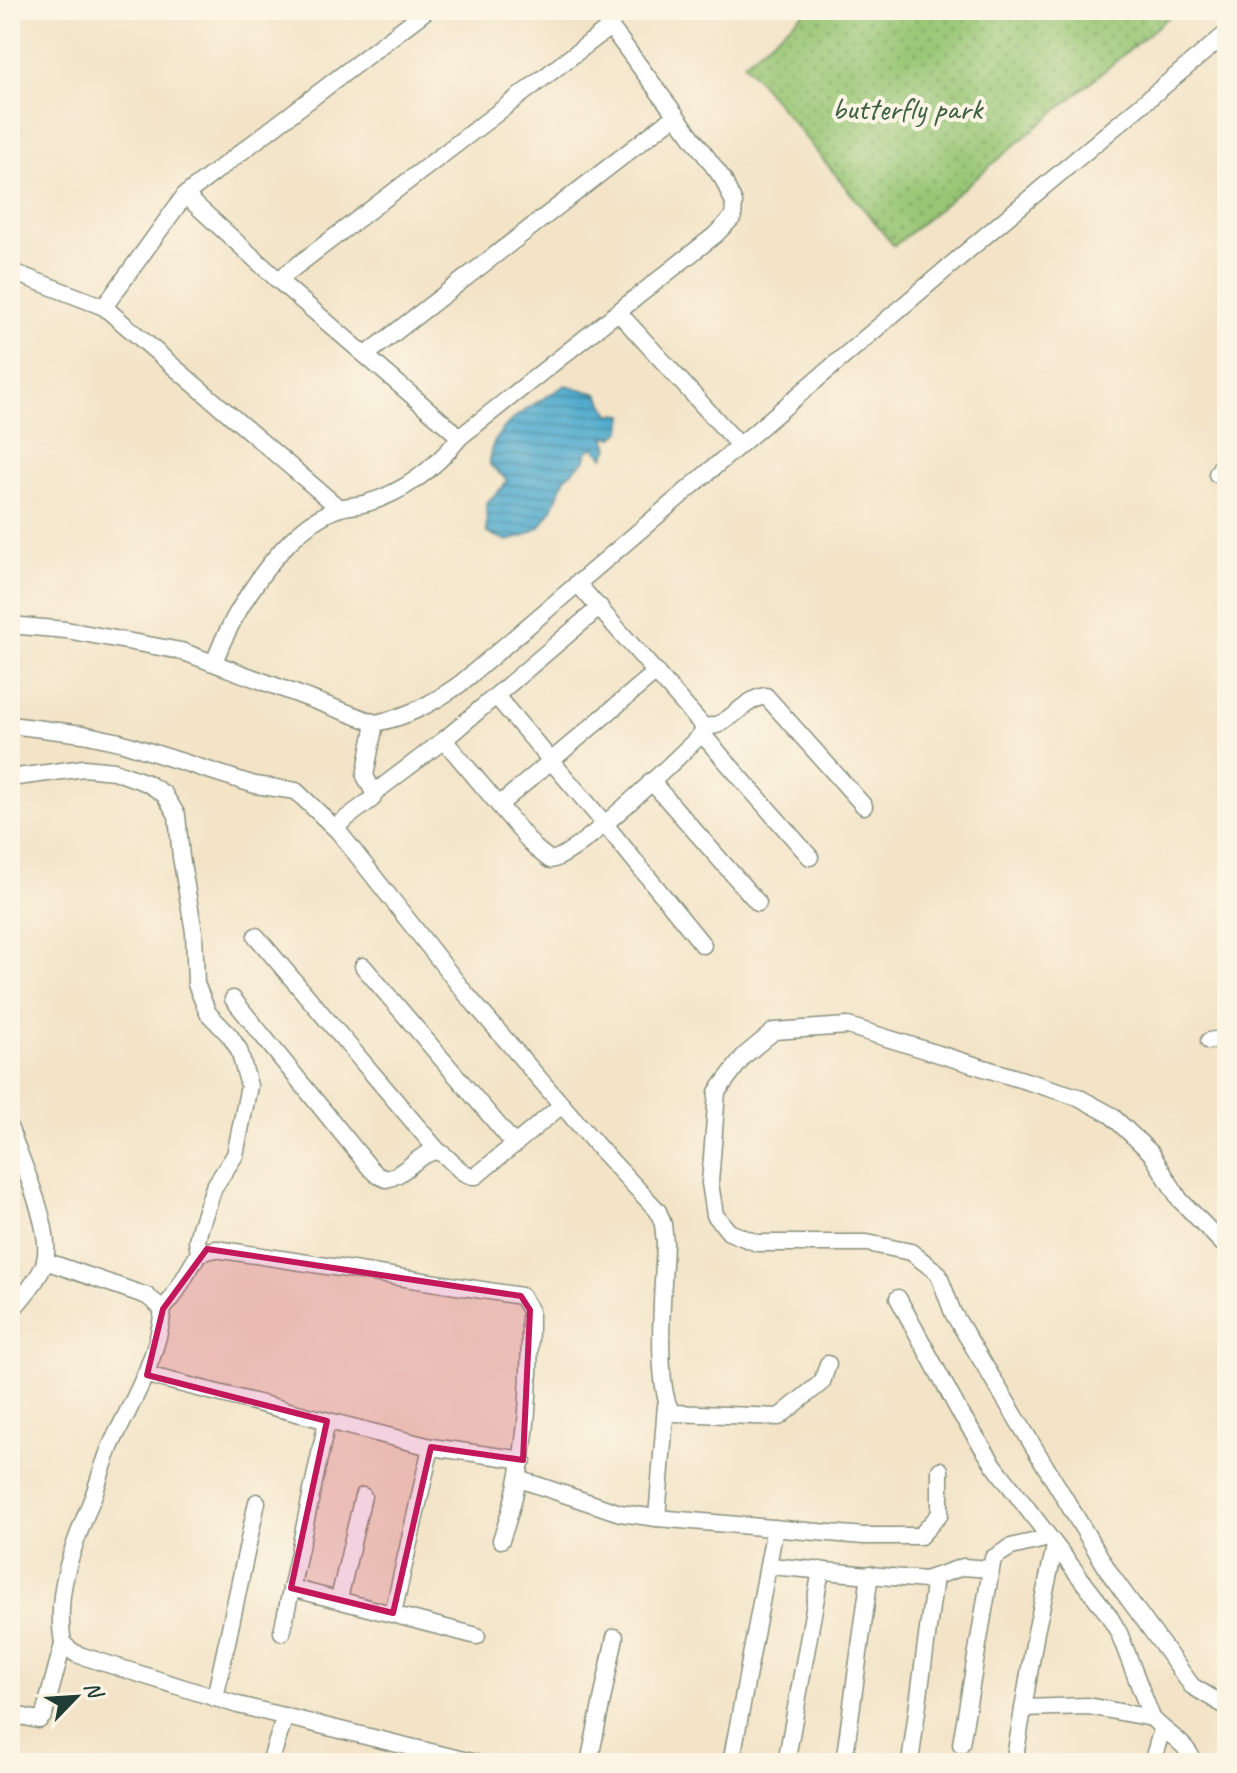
<svg xmlns="http://www.w3.org/2000/svg" width="1237" height="1773" font-family="Caveat,sans-serif">
<style>
.park{fill:url(#park-dots);stroke:#5c8254;stroke-width:2}
.water{fill:url(#water-rules);stroke:#377480;stroke-width:2}
.lines{fill:none;stroke-linecap:round;stroke-linejoin:round}
.minor-casing{stroke:#89907e;stroke-width:19}
.minor{stroke:#fff;stroke-width:16}
.marked{fill:#c2185b;fill-opacity:0.2;stroke:#c2185b;stroke-width:6;stroke-linejoin:round}
.labels{text-anchor:middle;stroke-width:8;stroke-linejoin:round;paint-order:stroke}
.park-label{font-size:32px;fill:#3d5f44;stroke:#fcf5e5}
</style>
<defs>
<pattern id="park-dots" width="8" height="8" patternUnits="userSpaceOnUse" patternTransform="scale(2)"><rect width="8" height="8" fill="#98c674"/><path d="M2 2h.1M6 6h.1" fill="none" stroke="#7ba260" stroke-width="1.8" stroke-linecap="round"/></pattern>
<pattern id="water-rules" width="6" height="5" patternUnits="userSpaceOnUse" patternTransform="scale(2)"><rect width="6" height="5" fill="#4faacd"/><path d="M0 2.5h6" fill="none" stroke="#418ca7"/></pattern>
</defs>
<rect width="100%" height="100%" fill="#fcf5e5"/>
<filter id="ink" filterUnits="userSpaceOnUse"><feTurbulence type="fractalNoise" baseFrequency=".0125" numOctaves="2"/><feDisplacementMap in="SourceGraphic" scale="16" xChannelSelector="R" yChannelSelector="G"/><feConvolveMatrix kernelMatrix="1 2 1 2 8 2 1 2 1" color-interpolation-filters="sRGB"/></filter>
<filter id="wash" filterUnits="userSpaceOnUse"><feTurbulence type="fractalNoise" baseFrequency=".006" numOctaves="4" result="noise"/><feDisplacementMap in="SourceGraphic" scale="32" xChannelSelector="R" yChannelSelector="G"/><feGaussianBlur stdDeviation="1.8" result="paint"/><feColorMatrix in="noise" values="0 0 0 0 0 0 0 0 0 0 0 0 0 0 0 0 0 1.4 0 .05"/><feComposite in="paint" operator="in"/></filter>
<g filter="url(#wash)">
<rect width="100%" height="100%" fill="#f3e4c8"/>
<polygon class="park" points="808,10 1177,10 894,246 744,63"/>
<path class="water" d="M566,385L598,394L610,414L624,415L622,430L613,438L605,436L609,448L604,457L594,447L587,452L585,460L565,478L552,509L540,527L524,536L508,541L487,533L486,503L503,487L507,480L490,465C486,426 537,403 566,385Z"/>
</g>
<g filter="url(#ink)">
<g class="lines">
<g class="minor-casing">
<g id="minor">
<polyline points="185,195 278,280 460,437"/>
<polyline points="10,271 104,307 185,195 427,10"/>
<polyline points="278,280 610,27"/>
<polyline points="104,307 339,508"/>
<polyline points="618,312 739,445"/>
<polyline points="366,355 676,115"/>
<polyline points="1217,474 1227,456"/>
<path d="M577,583L703,726C726,731 743,698 766,696L864,806"/>
<path d="M600,607L444,740L374,793L372,799L340,823L338,831L466,994L600,1149L658,1211L663,1224L665,1243C664,1278 653,1390 673,1413L779,1417L822,1382L828,1364"/>
<path d="M10,625L66,630L181,651L375,723C408,717 433,703 460,684L979,241L1227,33"/>
<path d="M214,662C234,610 283,529 337,509C347,505 358,506 367,503C405,492 436,467 460,437L715,235L733,217L734,203L723,179L598,10"/>
<polyline points="496,696 604,823 703,945"/>
<polyline points="10,725 83,734 120,742 255,785 296,791 338,831"/>
<polyline points="702,734 810,857"/>
<path d="M444,740L535,848L550,860C578,857 683,752 709,727"/>
<polyline points="10,778 84,768 114,771 147,783 164,794 177,815 181,857 194,932 196,984 208,1013 230,1036 239,1050 249,1086 235,1155 214,1187 200,1228 197,1241 199,1253"/>
<polyline points="651,781 758,903"/>
<polyline points="374,793 365,776 375,723"/>
<polyline points="499,805 656,672"/>
<polyline points="256,936 438,1151"/>
<polyline points="363,966 515,1145"/>
<path d="M233,999L370,1168L377,1175L386,1179C406,1175 417,1153 438,1151C452,1158 460,1177 476,1176L562,1105"/>
<polyline points="1209,1041 1227,1038"/>
<path d="M10,1129C21,1161 53,1228 45,1261C42,1275 20,1301 10,1312"/>
<polyline points="1227,1248 1180,1200 1151,1153 1111,1115 1078,1097 848,1026 774,1031 744,1056 717,1092 710,1183 715,1215 729,1232 757,1243 867,1243 911,1252 938,1273 953,1313 1111,1575 1192,1686 1227,1707"/>
<path d="M45,1261L147,1296L163,1309C158,1357 135,1397 114,1439C105,1457 100,1478 93,1497C73,1547 54,1589 63,1644L76,1654L238,1705L476,1763"/>
<path d="M898,1298L959,1411L994,1465L1108,1614L1119,1633L1152,1718C1166,1734 1187,1742 1194,1763"/>
<path d="M163,1309L173,1297L199,1253L216,1249L521,1296L530,1310C530,1388 528,1466 501,1540"/>
<polyline points="147,1375 431,1447 523,1460"/>
<polyline points="519,1479 620,1513 657,1518 864,1536 920,1536 940,1514 940,1470"/>
<polyline points="657,1518 666,1405"/>
<polyline points="770,1566 925,1580 963,1567 990,1569"/>
<polyline points="291,1588 477,1636"/>
<polyline points="339,1599 363,1496"/>
<polyline points="393,1613 431,1447"/>
<polyline points="282,1632 327,1421"/>
<polyline points="215,1698 257,1502"/>
<polyline points="1023,1708 1088,1706 1152,1718"/>
<polyline points="10,1714 39,1720 44,1715 63,1644"/>
<polyline points="961,1744 993,1558 1011,1547 1049,1538"/>
<polyline points="270,1763 285,1716"/>
<polyline points="589,1763 615,1637"/>
<polyline points="731,1763 775,1528"/>
<polyline points="786,1763 821,1570"/>
<polyline points="844,1763 870,1574"/>
<polyline points="910,1763 935,1577"/>
<polyline points="1014,1763 1036,1632 1055,1546"/>
<polyline points="1152,1763 1162,1729"/>
</g>
</g>
<use href="#minor" class="minor"/>
</g>
</g>
<path class="marked" d="M207,1249L521,1296L530,1310L523,1460L431,1447L393,1613L291,1588L327,1421L147,1375L163,1309Z"/>
<g class="labels">
<g class="park-label">
<text x="907" y="119">butterfly park</text>
</g>
</g>
<rect width="1237" height="1773" fill="none" stroke="#fcf5e5" stroke-width="40"/>
<g transform="translate(76 1697) rotate(65)" stroke="#fcf5e5" stroke-width="6" paint-order="stroke">
<path d="M0-6L14 30L0 20L-14 30Z" fill="#1f3d34"/>
<text y="-12" font-size="22" font-weight="bold" text-anchor="middle" fill="#1f3d34">N</text>
</g>
</svg>
